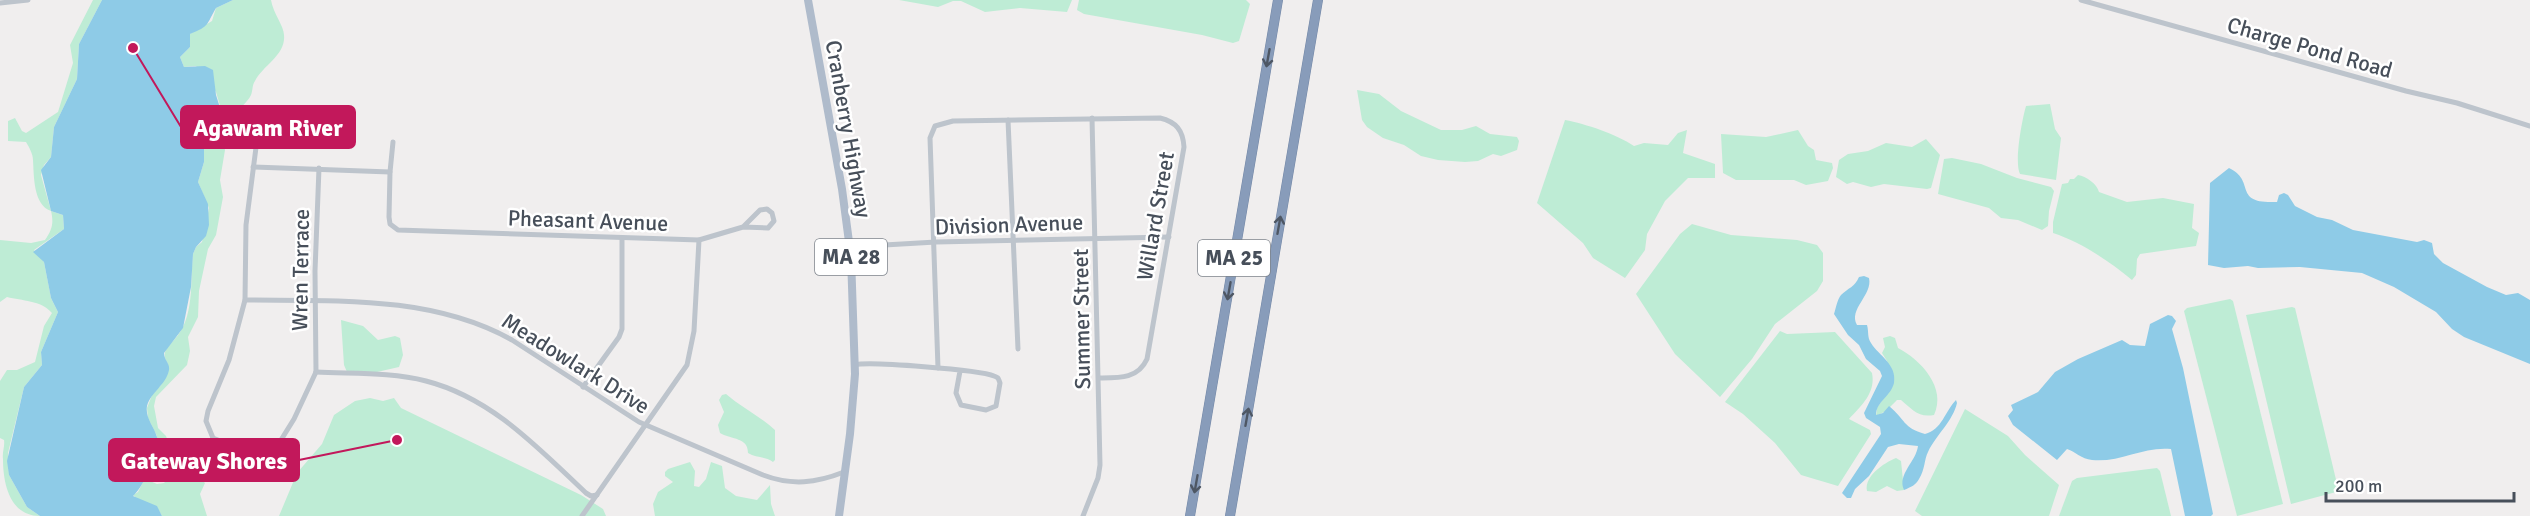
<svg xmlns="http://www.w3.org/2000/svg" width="2530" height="516" font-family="Signika,sans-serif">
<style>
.green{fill:#beecd5}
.water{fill:#8ecbe7}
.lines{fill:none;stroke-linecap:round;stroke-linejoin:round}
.motorway-casing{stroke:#7387a6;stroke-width:10}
.minor{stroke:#bdc4cc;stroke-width:5}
.primary{stroke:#afbbcb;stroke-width:8}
.motorway{stroke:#889cba;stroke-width:9}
.oneway{stroke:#4e5764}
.labels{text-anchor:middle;stroke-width:5;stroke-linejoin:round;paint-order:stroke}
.shield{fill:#fff;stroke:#7e848c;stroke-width:1.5}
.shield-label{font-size:21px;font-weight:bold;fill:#474f5a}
.street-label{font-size:22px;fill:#474f5a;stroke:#fff}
.leader{fill:none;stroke:#c2185b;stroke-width:2}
.callout-dot{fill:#c2185b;stroke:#fff;stroke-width:2}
.callout{fill:#c2185b;stroke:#c2185b;stroke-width:2}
.callout-label{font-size:24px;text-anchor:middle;font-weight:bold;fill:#fff}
</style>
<rect width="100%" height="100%" fill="#f0eeee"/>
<g class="green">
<path d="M93,0H102L79,44L77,79L54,127L51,157L44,165L41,175L51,211L63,215L64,229L34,250L44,262L51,298L58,312L41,352L42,365L24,387L8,453L9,475L27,507L40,516C10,516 3,484 3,459C2,452 5,447 4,440L0,438V381L7,370H17L35,362L44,326L52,313C41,300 22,301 7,297L0,302V240L31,243L45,240C52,230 54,223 51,211C33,205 34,175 33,160C33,154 29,147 26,142L8,141V121L15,118L22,131L26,133L58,112L73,63L70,45Z"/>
<path d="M233,0H271C273,13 284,26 284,35C286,55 263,65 255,81C252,85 253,90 251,95C248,102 240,106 238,114C232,128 235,130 223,142L225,150L220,180L223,197L216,235L208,249L199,291L198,317L188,337L190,351L187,365L156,397L154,406L158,428L166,436L169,444L167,453L159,468L151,477L150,481L157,484L164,483C164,483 171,476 171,475C180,471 200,477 205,483L200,494L207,516H162C156,502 141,504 133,495L138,492L153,462L157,436L148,418L147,408L152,395L161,385L168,364C161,353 166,349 174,340C195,318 190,282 193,254L196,247L202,242L209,208L198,182L204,162V147L197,117L201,116L212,121L221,109L216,92L196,66L184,67L180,57L190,47V34L212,21L216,8Z"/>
<polygon points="899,0 1072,0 1067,12 1020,8 985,12 961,1 953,1 938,7"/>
<polygon points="1079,0 1246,0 1250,4 1239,41 1233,43 1202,35 1084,14 1077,10"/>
<polygon points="1357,90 1379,94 1401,111 1441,130 1462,130 1476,126 1490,134 1517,137 1519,141 1517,150 1501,156 1493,154 1478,161 1465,162 1438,160 1421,156 1404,145 1383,138 1367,127 1362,120"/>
<path d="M2050,104L2055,129L2061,138L2056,180L2020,174C2014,162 2022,120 2026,106Z"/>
<path d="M1565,120C1586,124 1616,134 1634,146L1644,143L1668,145L1678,133L1687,130L1683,153L1715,164V178H1688L1665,201L1647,234L1645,250L1625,278L1593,258L1583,243L1537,203Z"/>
<polygon points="1798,130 1808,146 1814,150 1816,160 1832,163 1833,168 1828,181 1806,185 1794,180 1736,180 1723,173 1721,134 1766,137"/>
<polygon points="1926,139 1940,155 1931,188 1927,189 1884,184 1871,187 1853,182 1847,184 1836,177 1839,160 1848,154 1868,151 1886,143 1912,147"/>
<polygon points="1952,158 1981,164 2017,178 2051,187 2054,191 2049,211 2048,226 2042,230 2018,220 2001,218 1989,208 1938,194 1944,159"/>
<path d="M2078,175C2086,176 2097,184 2099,192L2127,202L2163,198L2194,204L2192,228L2199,233L2196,246L2140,254L2137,259L2136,275L2132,280C2109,261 2081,242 2053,233V222L2062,184L2068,183L2070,179H2074Z"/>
<polygon points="1692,224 1731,235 1797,240 1817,245 1823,253 1823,281 1817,291 1775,324 1752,359 1720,397 1675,354 1636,294 1680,234"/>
<polygon points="2230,299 2233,301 2283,504 2237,516 2184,311 2187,308"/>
<polygon points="2292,307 2295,308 2338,488 2336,492 2291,504 2246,315"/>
<polygon points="341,320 363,326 378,340 395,336 400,338 403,355 399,367 377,372 347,372 344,365"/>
<path d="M1780,331L1787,334L1835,332L1872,373C1876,393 1861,406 1849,419L1870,430L1871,434L1838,486L1801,475L1775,443L1743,414L1725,402Z"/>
<path d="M1890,336L1895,338L1898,348C1921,360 1947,388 1934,415C1918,418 1912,409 1901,400H1897L1886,411L1876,416L1877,408L1892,386L1887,361L1882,353L1885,347L1883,338Z"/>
<path d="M726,394C742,408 760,416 775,430V460L773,462C765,456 756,458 748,453C748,437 732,440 720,433L718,425L724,412L719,400L722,395Z"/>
<polygon points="370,398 383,401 394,398 401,408 581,495 603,509 606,516 279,516 297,473 322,444 334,415 355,401"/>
<polygon points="1965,409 2008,436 2025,455 2059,485 2049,516 1922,516 1915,511"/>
<path d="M1896,458L1901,461L1904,490L1897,491L1887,486L1876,492L1867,491C1864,476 1884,463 1896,458Z"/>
<polygon points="690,462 695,471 694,486 699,487 706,479 711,462 722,466 725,488 736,496 757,500 770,485 771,504 775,516 655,516 653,504 658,492 673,482 665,476 665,472 668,469"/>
<polygon points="2157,468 2160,471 2171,516 2059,516 2072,481 2077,478"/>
</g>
<g class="water">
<path d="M102,0H233L216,8C206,25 210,26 190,34V47L180,57L184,67L205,66L213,70L216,95L222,114L218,120L212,121L201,116L197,118L204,147V162L198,182L208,204L209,225L206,236L196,247L193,254L191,287L183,328L164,353C164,360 170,363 169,370C166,385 151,392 147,406C145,418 154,426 157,437C161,451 143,487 133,496L157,506L162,516H40L27,507L9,475L7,461L24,387L42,365L41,352L58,312L51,298L44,262L33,252L64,229L63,215L51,211L41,170L51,157L54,127L77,79L79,44Z"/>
<path d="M2229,168C2257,181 2231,204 2277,202L2279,195L2284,193L2288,195L2295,206L2317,217L2332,220L2353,230L2417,242L2424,240L2432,243L2434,254L2443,263L2487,287L2506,295L2518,293L2530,300V364L2464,337L2452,329L2436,312L2394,287L2362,273L2300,267L2258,268L2248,266L2224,268L2208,265L2210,183Z"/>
<path d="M1864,276L1869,278C1873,295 1848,309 1857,325H1867C1869,332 1867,337 1871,343C1879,356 1897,364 1894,383C1891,396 1876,402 1876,415L1883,413L1889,406C1905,419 1903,428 1925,434C1942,430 1945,411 1956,400L1957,403C1953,421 1936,435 1928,452C1924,460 1925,470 1919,479C1916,485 1911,487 1904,490C1897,474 1916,462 1918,446L1899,444L1888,447L1869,476L1855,489L1851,498H1847L1842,493L1881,434L1880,427L1866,418L1864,413L1882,376L1880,371L1866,359L1859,345L1848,335L1834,314C1836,308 1837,300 1841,295C1848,288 1855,287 1859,277Z"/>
<path d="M2168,315L2172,316L2176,321L2172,329L2183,368L2213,514L2211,516H2185L2171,449C2144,446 2119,463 2092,460C2081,459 2076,452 2067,449L2057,460L2013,425L2008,416L2013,410L2011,405L2038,392L2055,372L2078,359L2122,340L2130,345L2145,346L2150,324Z"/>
</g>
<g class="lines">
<g class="motorway-casing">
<g id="motorway">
<polyline points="1190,516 1278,0"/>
<polyline points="1230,516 1318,0"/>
</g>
</g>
<g class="minor">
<polyline points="2081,0 2406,91 2457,103 2530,126"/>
<polyline points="0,3 28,0"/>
<polyline points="1008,120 1018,349"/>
<polyline points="258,132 246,225 245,300 229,360 208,411 206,421 213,438 268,461 294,419 316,372"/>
<polyline points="393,142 390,172 389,217 390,224 398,230 699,240 743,227 760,210 767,209 772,213 774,221 768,228 743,227"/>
<polyline points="253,167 390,172"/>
<polyline points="850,247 936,242 1169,237"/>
<path d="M245,300C334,301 432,295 512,340L639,422L763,475C792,486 816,483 844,472"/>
<path d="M855,365C868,361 980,370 994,376C999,378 998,378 1000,383L996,406L986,410L961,405L956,393L960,371"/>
<path d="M938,368L930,138L935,126L953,121L1160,118C1176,122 1183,130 1184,147L1147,359C1138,379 1119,378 1099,378"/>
<path d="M316,372C352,374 391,372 426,381C492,398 538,448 586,493L591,496L597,495"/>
<polyline points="316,372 315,271 319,168"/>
<polyline points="583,387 619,337 622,329 622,238"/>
<polyline points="582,516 687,365 694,331 699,240"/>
<polyline points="1083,516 1098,478 1100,465 1092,118"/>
</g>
<polyline class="primary" points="808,0 842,189 851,257 855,374 850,434 839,516"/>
<use href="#motorway" class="motorway"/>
</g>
<defs><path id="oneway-shaft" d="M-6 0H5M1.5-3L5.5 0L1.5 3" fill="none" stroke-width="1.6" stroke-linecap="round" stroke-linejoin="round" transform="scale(1.5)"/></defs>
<g class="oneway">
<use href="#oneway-shaft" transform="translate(1268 58) rotate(100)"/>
<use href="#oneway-shaft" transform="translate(1279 225) rotate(-80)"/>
<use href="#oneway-shaft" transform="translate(1229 291) rotate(100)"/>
<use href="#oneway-shaft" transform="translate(1247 417) rotate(-80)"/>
<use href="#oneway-shaft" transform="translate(1196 484) rotate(100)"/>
</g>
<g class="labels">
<g class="shield">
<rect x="815" y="239" width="72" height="36" rx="4.5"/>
<rect x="1198" y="240" width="72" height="36" rx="4.5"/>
</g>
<g class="shield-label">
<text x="851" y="264">MA 28</text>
<text x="1234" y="265">MA 25</text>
</g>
<g class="street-label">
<text transform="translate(2310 47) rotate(16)" y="8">Charge Pond Road</text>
<text transform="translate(849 129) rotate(80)" y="8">Cranberry Highway</text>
<text transform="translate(1155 216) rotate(-80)" y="8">Willard Street</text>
<text transform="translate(588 220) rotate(2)" y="8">Pheasant Avenue</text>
<text transform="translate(1009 224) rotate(-2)" y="8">Division Avenue</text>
<text transform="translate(300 270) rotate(-89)" y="8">Wren Terrace</text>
<text transform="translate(1081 319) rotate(-91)" y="8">Summer Street</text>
<text transform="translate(576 363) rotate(32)" y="8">Meadowlark Drive</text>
</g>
</g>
<path class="leader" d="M133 48L181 127M397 440L299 460"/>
<g class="callout-dot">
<circle cx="133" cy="48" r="6"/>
<circle cx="397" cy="440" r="6"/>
</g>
<g class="callout">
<rect x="181" y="106" width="174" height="42" rx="6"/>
<rect x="109" y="439" width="190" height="42" rx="6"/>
</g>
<g class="callout-label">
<text x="268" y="136">Agawam River</text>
<text x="204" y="469">Gateway Shores</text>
</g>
<path d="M2326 492v9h188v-9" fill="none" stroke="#474f5a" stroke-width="3"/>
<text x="2335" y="492" font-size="18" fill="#474f5a" stroke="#ffffff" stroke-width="4.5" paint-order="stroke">200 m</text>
</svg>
